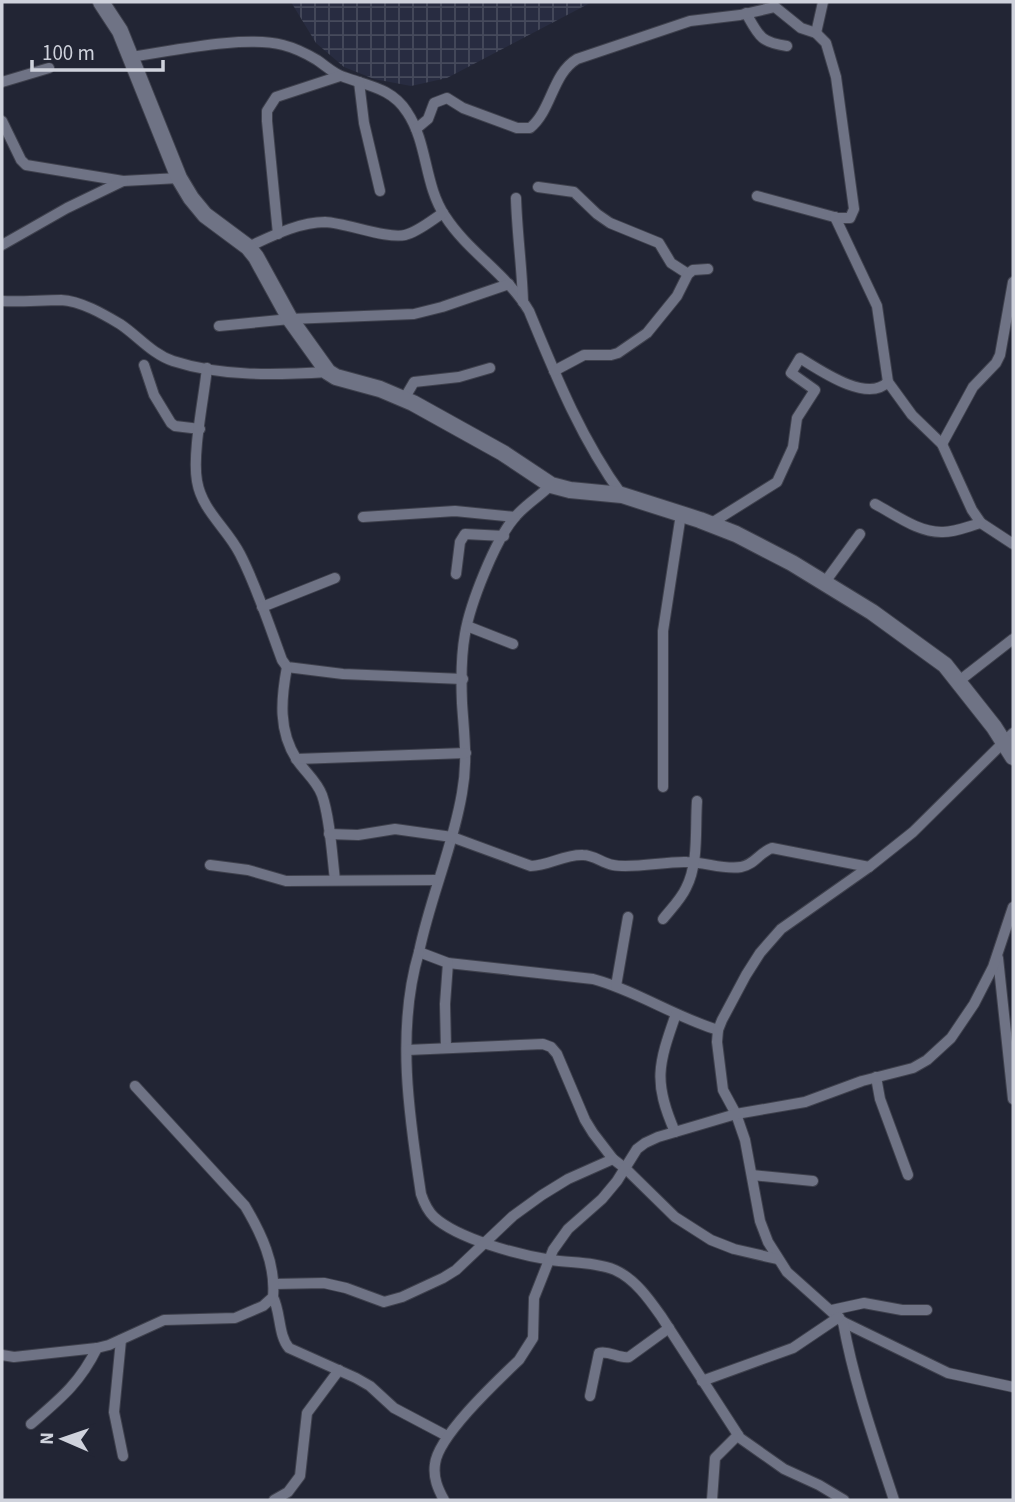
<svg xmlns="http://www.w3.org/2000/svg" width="1015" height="1502" font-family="'Source Sans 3',sans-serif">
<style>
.industrial{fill:url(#industrial-grid)}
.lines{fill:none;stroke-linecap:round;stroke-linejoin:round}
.street-casing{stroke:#3f414d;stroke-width:12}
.secondary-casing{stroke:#3f414d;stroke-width:18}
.street{stroke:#6f7385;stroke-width:10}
.secondary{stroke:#6f7385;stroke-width:16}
</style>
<defs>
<pattern id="industrial-grid" width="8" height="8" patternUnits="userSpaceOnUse" patternTransform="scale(1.75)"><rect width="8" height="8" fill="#282c41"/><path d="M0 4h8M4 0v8" fill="none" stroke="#464a5c"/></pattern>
</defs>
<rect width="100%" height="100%" fill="#222534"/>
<polygon class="industrial" points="291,2 592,2 447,78 411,86 374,79 344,67 316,43"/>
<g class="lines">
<g class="street-casing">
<g id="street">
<path d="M746,13C759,36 760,42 787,46"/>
<polyline points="816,33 823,2"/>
<path d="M130,57C172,51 244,35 283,45C295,48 307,54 317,60C326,66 334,74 344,77C368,86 392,88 407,112C428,143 424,185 445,216C468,252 507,274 529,311C555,374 581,439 622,495"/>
<polyline points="2,82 49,68"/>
<polyline points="359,82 364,123 380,191"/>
<polyline points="2,121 21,160 26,165 123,181 179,178"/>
<path d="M416,129L428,119L434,103L447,98L463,108L517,128H530C552,110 552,74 577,59L690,21L740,15L775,7L801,28L816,33L826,43L836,77L854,209L850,218H838L757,196"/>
<polyline points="538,187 574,192 597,214 610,223 659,243 671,263 688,274"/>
<path d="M516,198C517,233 522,267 523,302"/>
<polyline points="835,217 877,306 888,382 912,415 942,444 972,510 981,523 1013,544"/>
<polyline points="278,234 267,121 267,111 276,97 340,76"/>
<polyline points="2,245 67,208 123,181"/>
<path d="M248,247C272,236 299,222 325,222C347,223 386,239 405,235C418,232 432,220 443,213"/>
<path d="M2,301C22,302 41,300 61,300C81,301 103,314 120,324C138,336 152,354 173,361C222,377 277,375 328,372"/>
<polyline points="219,326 290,319 414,314 442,307 509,284"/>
<polyline points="144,365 154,395 171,423 175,426 200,429"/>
<path d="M207,368C204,398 192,453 197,481C202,511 227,528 240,554C257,587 269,625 282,660L287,667L343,674L463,679"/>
<polyline points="554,371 584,355 611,355 618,353 647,333 677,296 688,274 693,270 708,269"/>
<polyline points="404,399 414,382 459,377 490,368"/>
<polyline points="942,444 973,387 996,363 1000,355 1013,282"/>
<path d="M551,485C540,496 525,505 515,517C495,540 470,604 465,634C461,656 461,680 462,703C464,734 468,761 462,793C453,847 430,898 419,952L448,963L593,979C637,991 675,1017 718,1030"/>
<path d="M875,504C896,515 919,533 943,532C956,532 969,526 981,523"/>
<polyline points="363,517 455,511 515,517"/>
<path d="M710,524L777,482L793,447L797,418L815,390L791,373L800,358C821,371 867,403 888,382"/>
<polyline points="456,574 460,542 465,534 504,536"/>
<polyline points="825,582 860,534"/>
<polyline points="262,607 335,578"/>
<polyline points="467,626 513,644"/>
<path d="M287,667C281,699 278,731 297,760C305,772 317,781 322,795C330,818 332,855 335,880"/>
<polyline points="959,681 1013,639"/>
<polyline points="1013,733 913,832 869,867 781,929 760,953 746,975 722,1020 718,1030 717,1042 723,1090 736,1114 745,1140 760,1221 768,1242 787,1272 843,1322 948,1373 1013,1387"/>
<polyline points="296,759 466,753"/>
<polyline points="663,787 663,631 681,514"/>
<path d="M329,834L358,835L395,829L452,837L531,866C548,866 565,854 583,855C594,855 602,863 613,865C632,869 666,861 687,862C705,862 724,870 741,867C754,865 760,852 772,848L869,867"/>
<polyline points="210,865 248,870 286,881 437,880"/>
<path d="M663,919C671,909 681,899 686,888C699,863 695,829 697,801"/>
<path d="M419,952C396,1029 409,1116 421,1194C424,1203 427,1210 434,1217C458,1239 519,1255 551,1260C571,1263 596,1262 615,1270C635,1279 649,1299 661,1316L740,1438L784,1469L819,1485L844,1500"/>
<polyline points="998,958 1013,1099"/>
<polyline points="616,986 628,917"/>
<polyline points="446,1048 445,1004 448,963"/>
<polyline points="407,1050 543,1044 551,1047 557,1054 585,1120 593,1133 613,1159 626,1169 675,1217 711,1240 734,1249 777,1259"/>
<polyline points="876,1077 880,1099 908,1175"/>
<path d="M675,1132C653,1082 658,1065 676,1014"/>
<polyline points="752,1175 813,1181"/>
<polyline points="274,1284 324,1283 346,1288 384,1302 402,1297 443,1278 456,1270 513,1216 542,1195 568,1179 613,1159"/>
<path d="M273,1297C281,1313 278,1335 289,1348L356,1378L370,1386L394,1408L447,1436"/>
<polyline points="832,1310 864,1303 902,1310 927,1310"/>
<path d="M843,1322C854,1383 875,1442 894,1500"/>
<polyline points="121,1340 114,1412 123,1456"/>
<path d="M2,1355L14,1357L97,1348L109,1345L164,1320L235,1318L263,1306L273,1297C276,1264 261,1233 245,1206L135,1086"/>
<polyline points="702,1381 793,1348 839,1317"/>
<path d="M590,1396L599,1353C609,1350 619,1359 629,1357L669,1328"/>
<path d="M31,1424C60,1399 80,1383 97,1348"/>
<polyline points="274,1500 288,1492 300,1476 307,1413 339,1370"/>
<path d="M444,1500C438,1489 433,1478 435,1464C438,1436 497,1381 519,1360L533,1338L534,1298L553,1250L568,1229L602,1199L617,1181L637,1149L645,1143L658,1137L736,1114L805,1102L862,1081L913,1068L927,1060L951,1038L974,1004L993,967L1013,907"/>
<polyline points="712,1500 715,1458 738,1435"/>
</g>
</g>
<g class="secondary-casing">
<polyline id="secondary" points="101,2 120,31 179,178 191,198 205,215 248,247 256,257 290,319 328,372 336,377 380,389 413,403 503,453 551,485 570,490 622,495 700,520 736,534 792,563 872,612 945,665 994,727 1013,757"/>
</g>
<use href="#street" class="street"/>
<use href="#secondary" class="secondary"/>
</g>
<rect width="1015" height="1502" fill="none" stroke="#cfd2dc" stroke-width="7"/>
<g transform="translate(63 1439) rotate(272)" stroke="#222534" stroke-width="5" paint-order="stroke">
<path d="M0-5L12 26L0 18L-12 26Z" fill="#cfd2dc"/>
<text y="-10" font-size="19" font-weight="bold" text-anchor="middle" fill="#cfd2dc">N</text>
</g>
<path d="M32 60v10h131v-10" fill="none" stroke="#cfd2dc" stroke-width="3.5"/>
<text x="42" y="60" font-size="21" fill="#cfd2dc" stroke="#222534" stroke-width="5" paint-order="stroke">100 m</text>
</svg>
